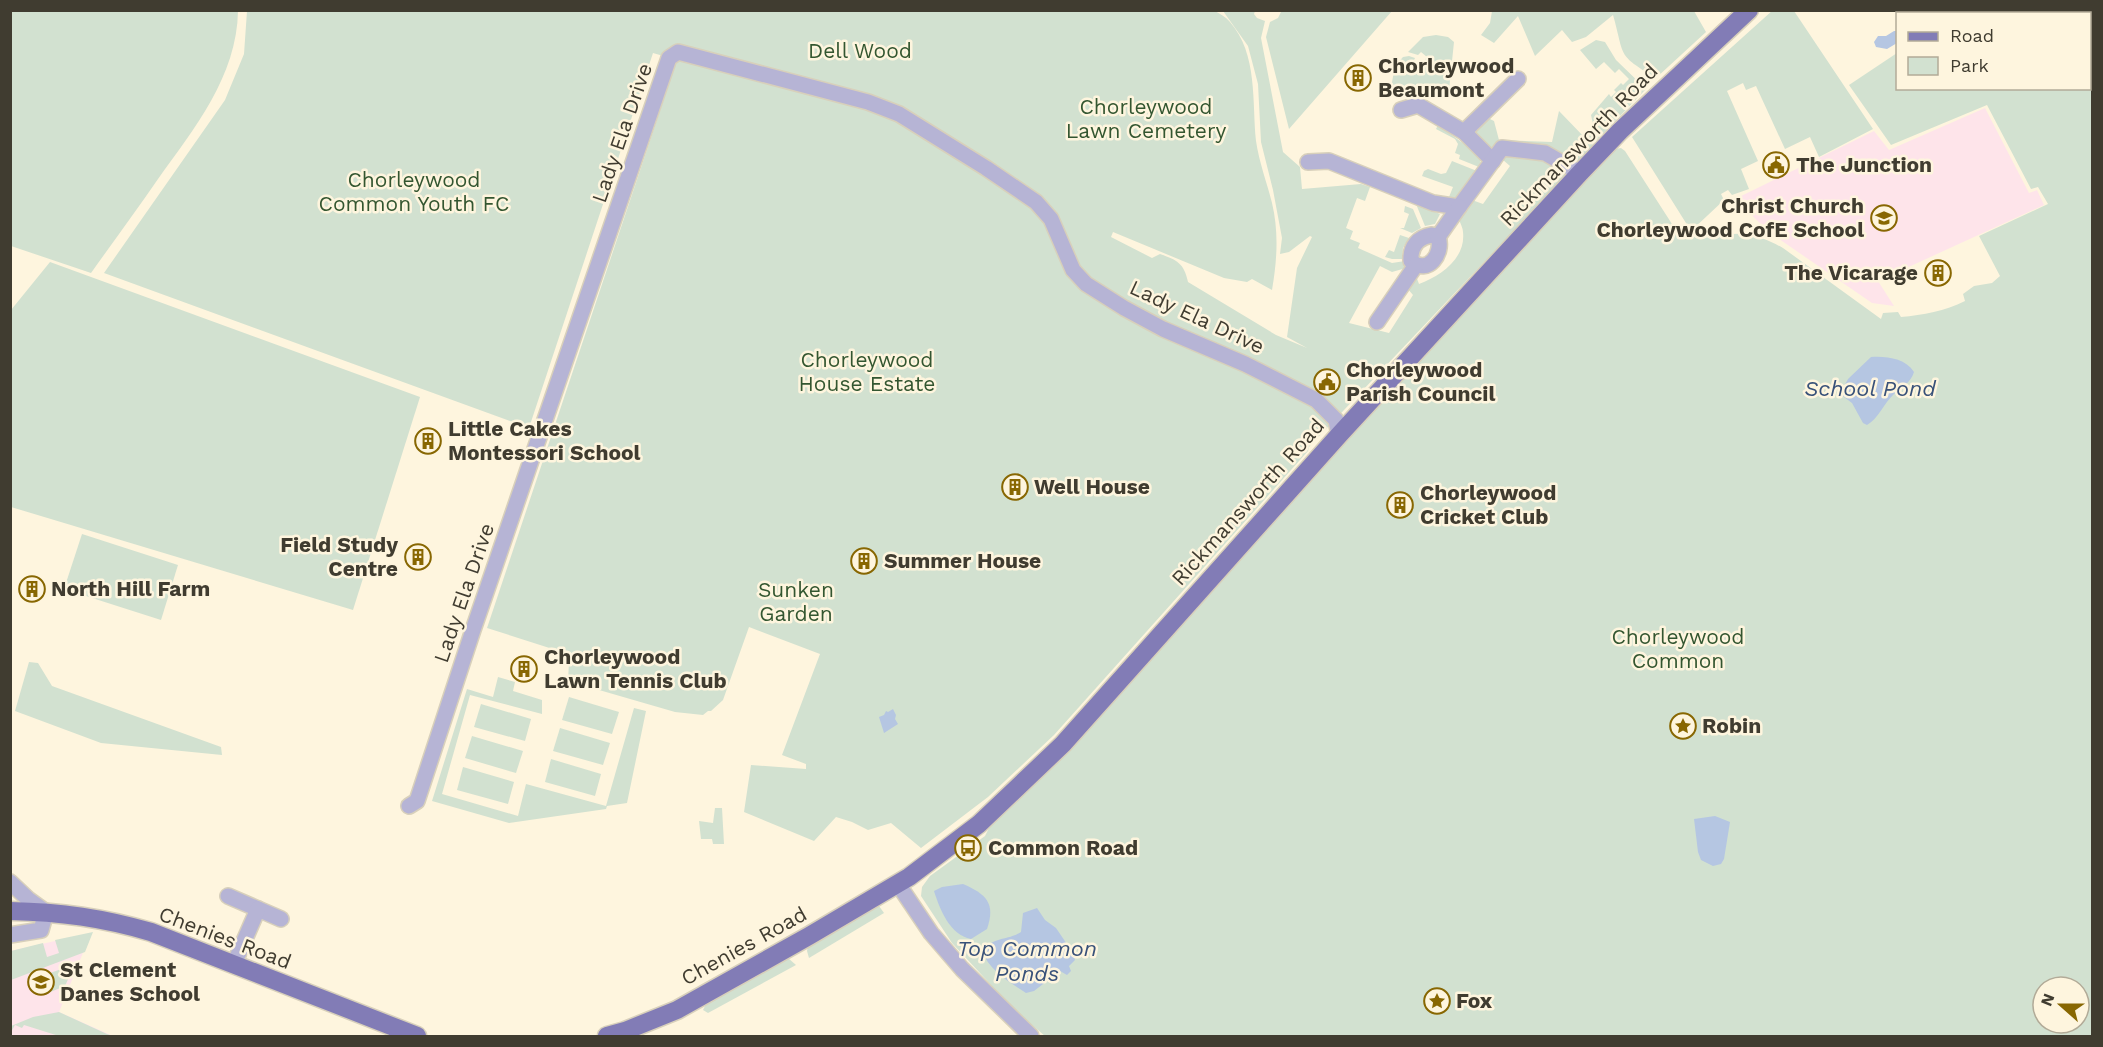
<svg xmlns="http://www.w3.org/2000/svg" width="2103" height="1047" font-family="'Work Sans',sans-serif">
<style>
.education{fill:#fee4ea}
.green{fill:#d2e1d0;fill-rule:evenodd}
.water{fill:#b5c6e2}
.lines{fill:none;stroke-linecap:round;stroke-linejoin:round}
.minor-casing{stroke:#d8d0bb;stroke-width:18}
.major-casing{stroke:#d8d0bb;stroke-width:21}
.minor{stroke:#b6b4d5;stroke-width:15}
.major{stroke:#827cb6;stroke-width:18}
.labels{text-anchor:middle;stroke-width:5;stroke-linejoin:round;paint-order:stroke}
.park-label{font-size:21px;fill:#335630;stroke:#fef5de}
.poi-label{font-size:21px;font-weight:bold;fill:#403c30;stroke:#fef5de;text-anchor:start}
.street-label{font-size:21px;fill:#403c30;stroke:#fef5de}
.water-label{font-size:22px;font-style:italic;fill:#385179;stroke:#fef5de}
</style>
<rect width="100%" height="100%" fill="#fef5de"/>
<g class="education">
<polygon points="1985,108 2029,193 2037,190 2044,205 1878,281 1894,306 1872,303 1769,232 1735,199 1874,131 1889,150"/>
<polygon points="91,933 59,1012 113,1036 11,1036 10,951"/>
</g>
<g class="green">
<polygon points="1282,10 1392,11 1289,129 1266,37 1270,22 1278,18"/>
<polygon points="1773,10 1794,11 1873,129 1819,157 1810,137 1785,149 1756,86 1746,90 1743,83 1727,91 1758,161 1741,169 1749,189 1732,195 1728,190 1721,194 1724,200 1691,231 1632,137"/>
<path d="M10,11H238C237,76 194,129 158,179C136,211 113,242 91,273L11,246Z"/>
<path d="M247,11H1215C1220,14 1226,17 1230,22C1258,54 1252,102 1256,141C1259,162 1267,183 1272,203C1279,232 1277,261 1272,290L1252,279L1247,282L1224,278L1113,232L1111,237L1152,258L1160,254C1177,260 1184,263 1188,282L1276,335L1307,348L1287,337L1297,268L1312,237L1310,236L1289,252L1280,254L1282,238L1273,190L1261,142L1258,84L1248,46L1223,11H1255L1254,14L1257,18L1265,21L1261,38L1283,152L1300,167L1302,189L1361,184L1370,187L1365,201L1357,198L1346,228L1353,231L1350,239L1360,243L1358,248L1392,263L1405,261L1406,268L1392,272L1380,266L1349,323L1389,333L1413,295L1407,288L1416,276L1419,284C1440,276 1466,259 1463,232C1463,228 1460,223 1459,219L1472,200L1483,204L1510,166L1473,134L1488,118L1494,121L1499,140L1552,142L1559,111L1588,141L1593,124L1591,115L1609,94L1611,97L1616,92L1614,90L1621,83L1623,85L1629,79L1619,69L1615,73L1604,62L1596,69L1580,50L1596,40L1605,42L1616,60L1646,89L1592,145L1593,147L1309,447L1308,451L1054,735L988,797L921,848L891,823L868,830L852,822L836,817L814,841L744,812L751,765L806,769V764L782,755L820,654L749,627L723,700L711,711H708L703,715L675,712L568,681L569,662L562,652L487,628L677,60L653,53L529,428L104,273L225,100L244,54Z"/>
<path d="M1492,11H1694L1706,32L1656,78C1616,54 1625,57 1613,15L1586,37L1572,42L1562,30L1535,56L1518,16L1494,43L1481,35L1490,23Z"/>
<path d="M1908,11H2092V1036H1045L1032,1025H1029L1005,1003V1000L952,943L921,896L922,887L930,876L985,836L989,828L1005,809L1435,339L1615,149L1621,148L1625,151L1672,224C1696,248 1715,232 1743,234C1758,235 1770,241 1783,248L1881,319L1883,313L1898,312L1901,317C1923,315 1945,311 1965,301L1963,294L1974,286L1992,283L2000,276L1979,236L2048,204L2038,187L2031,189L1987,105L1891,145L1849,85L1897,53L1898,88H2090V14H1910ZM2043,987H2079V1023H2043Z"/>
<path d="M1436,35L1448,37L1454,42L1449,90C1424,83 1414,85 1390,93L1395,66L1403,57L1409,56L1415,58L1414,60L1420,66L1427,57L1421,52L1418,55L1408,52L1423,37Z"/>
<polygon points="1438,125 1479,155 1481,164 1479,167 1459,159 1460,155 1455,153 1458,144 1455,139 1436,129"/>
<polygon points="1452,161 1477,171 1456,198 1449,197 1453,187 1422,176 1424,171 1428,169 1441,174 1446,173"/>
<polygon points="1416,204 1440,214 1435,224 1425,226"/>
<polygon points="1405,206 1413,209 1421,228 1412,233 1400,228 1404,228 1409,214 1404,212"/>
<polygon points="1400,235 1409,238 1403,248 1402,259 1392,259 1385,257 1389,250 1394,252"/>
<polygon points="50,262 420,397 353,610 11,507 11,310"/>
<polygon points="82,534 178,565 161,620 64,589"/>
<polygon points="29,662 38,663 52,686 221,747 222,755 101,743 15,711"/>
<polygon points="498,677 515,682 513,691 542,700 542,714 470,695 442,794 518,816 526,784 606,806 634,708 646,711 627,803 607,806 606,809 509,823 432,801 467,689 493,697"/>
<polygon points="569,697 619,712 612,734 562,720"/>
<polygon points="481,704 531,719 525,741 474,727"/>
<polygon points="560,728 610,743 603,765 553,751"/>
<polygon points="472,736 523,751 516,773 465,758"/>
<polygon points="551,759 601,774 595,796 545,782"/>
<polygon points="463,767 514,782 508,804 457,790"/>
<polygon points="715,808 722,808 724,844 713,844 712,839 701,839 699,821 713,823"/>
<polygon points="879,906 884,913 809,958 807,951 808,946"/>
<polygon points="93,932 85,952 11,980 11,951 43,943 47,957 59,953 55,940"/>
<polygon points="788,958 796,965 708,1013 703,1010 706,1004"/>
<polygon points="75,964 65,986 48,993 42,976"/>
<polygon points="59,1012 107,1034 113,1036 59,1036 24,1025 22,1028 15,1025 11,1032 11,1026 33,1017"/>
</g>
<g class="water">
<polygon points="1894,31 1897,31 1897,43 1887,49 1876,47 1874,42 1878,36 1886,36"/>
<path d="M1871,357C1886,356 1905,358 1914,372C1911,383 1901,387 1894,394C1884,403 1878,419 1867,425L1863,423L1852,403L1840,394L1848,379Z"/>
<polygon points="893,709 896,715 895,719 898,724 884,733 879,717 884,715 886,711 888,712"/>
<polygon points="1715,816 1730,822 1724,859 1721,864 1713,866 1701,860 1698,852 1694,819"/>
<path d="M963,884C986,894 996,903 987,929L971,939C950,935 940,910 934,891L942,887Z"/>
<path d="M1037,908L1045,920L1056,928L1073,953L1075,960L1069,966L1071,971L1067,975L1060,971L1034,991L1026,993C1009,982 989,970 982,951C994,936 1006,941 1021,932L1023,913Z"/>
</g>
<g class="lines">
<g class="minor-casing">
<g id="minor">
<polyline points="1401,110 1418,105 1464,132 1493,161"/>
<polyline points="1464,132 1518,79"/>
<polyline points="1308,162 1329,161 1433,203 1459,207 1502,148 1545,153 1580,173"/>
<path d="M1432,235L1438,237C1444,253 1428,276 1411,261C1410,247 1418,237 1432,235Z"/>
<polyline points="1438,237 1459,207"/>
<polyline points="1377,322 1416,265"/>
<polyline points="409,806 417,801 473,630 669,58 678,52 868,102 899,114 986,168 1036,202 1051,219 1073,270 1086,284 1124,308 1163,329 1245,364 1316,400 1336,420 1339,435"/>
<polyline points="10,882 28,899 46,912 41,930 10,935"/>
<polyline points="898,884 931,933 962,969 1031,1036"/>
<polyline points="228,896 281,919"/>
<polyline points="234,964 258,909"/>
</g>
</g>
<g class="major-casing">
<g id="major">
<path d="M10,911C61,912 103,918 151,932L417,1036"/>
<polyline points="607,1036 625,1031 677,1010 809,936 909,877 979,824 1063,744 1340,434 1580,173 1620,131 1749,10"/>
</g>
</g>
<use href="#minor" class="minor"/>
<use href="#major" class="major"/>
</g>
<defs>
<g id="building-ring" transform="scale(1.35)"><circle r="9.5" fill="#fef5de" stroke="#886702" stroke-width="1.5"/><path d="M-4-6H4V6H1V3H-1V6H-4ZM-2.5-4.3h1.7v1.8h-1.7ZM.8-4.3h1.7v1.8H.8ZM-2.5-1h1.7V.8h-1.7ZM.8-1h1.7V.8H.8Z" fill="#886702"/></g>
<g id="civic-ring" transform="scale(1.35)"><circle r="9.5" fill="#fef5de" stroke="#886702" stroke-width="1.5"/><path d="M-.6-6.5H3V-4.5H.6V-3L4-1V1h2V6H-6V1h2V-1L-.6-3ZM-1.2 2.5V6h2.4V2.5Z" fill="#886702"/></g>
<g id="school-ring" transform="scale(1.35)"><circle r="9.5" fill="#fef5de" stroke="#886702" stroke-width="1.5"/><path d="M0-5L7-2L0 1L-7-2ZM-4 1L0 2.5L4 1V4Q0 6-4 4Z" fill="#886702"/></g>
<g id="sight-ring" transform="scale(1.35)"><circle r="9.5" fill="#fef5de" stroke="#886702" stroke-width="1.5"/><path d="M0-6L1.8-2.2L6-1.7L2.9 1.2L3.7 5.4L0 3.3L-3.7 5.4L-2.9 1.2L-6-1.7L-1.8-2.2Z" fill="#886702"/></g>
<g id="bus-ring" transform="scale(1.35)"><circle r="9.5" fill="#fef5de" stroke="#886702" stroke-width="1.5"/><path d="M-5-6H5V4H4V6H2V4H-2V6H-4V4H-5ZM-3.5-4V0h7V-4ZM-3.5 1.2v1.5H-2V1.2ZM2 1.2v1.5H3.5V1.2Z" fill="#886702"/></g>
</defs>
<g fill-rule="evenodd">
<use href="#building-ring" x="1358" y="78"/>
<use href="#civic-ring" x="1776" y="165"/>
<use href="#school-ring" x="1884" y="218"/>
<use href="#building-ring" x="1938" y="273"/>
<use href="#civic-ring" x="1327" y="382"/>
<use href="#building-ring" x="428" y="441"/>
<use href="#building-ring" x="1015" y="487"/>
<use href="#building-ring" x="1400" y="505"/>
<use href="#building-ring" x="418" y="557"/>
<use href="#building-ring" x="864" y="561"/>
<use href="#building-ring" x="32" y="589"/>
<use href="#building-ring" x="524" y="669"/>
<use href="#sight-ring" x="1683" y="726"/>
<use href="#bus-ring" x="968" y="848"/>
<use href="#school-ring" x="41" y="982"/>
<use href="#sight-ring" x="1437" y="1001"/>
</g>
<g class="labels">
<g class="park-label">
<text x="860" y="58">Dell Wood</text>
<text x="1146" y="114">Chorleywood<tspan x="1146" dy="24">Lawn Cemetery</tspan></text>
<text x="414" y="187">Chorleywood<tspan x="414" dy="24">Common Youth FC</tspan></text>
<text x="867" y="367">Chorleywood<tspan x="867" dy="24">House Estate</tspan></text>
<text x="796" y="597">Sunken<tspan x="796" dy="24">Garden</tspan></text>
<text x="1678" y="644">Chorleywood<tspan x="1678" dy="24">Common</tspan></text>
</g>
<g class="poi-label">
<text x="1378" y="73">Chorleywood<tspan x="1378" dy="24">Beaumont</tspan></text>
<text x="1796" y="172">The Junction</text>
<text x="1864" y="213" text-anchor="end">Christ Church<tspan x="1864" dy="24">Chorleywood CofE School</tspan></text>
<text x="1918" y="280" text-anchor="end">The Vicarage</text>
<text x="1346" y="377">Chorleywood<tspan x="1346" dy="24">Parish Council</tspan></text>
<text x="448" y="436">Little Cakes<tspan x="448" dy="24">Montessori School</tspan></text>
<text x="1034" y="494">Well House</text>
<text x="1420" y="500">Chorleywood<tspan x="1420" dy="24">Cricket Club</tspan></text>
<text x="398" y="552" text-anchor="end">Field Study<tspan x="398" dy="24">Centre</tspan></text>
<text x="884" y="568">Summer House</text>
<text x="51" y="596">North Hill Farm</text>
<text x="544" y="664">Chorleywood<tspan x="544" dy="24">Lawn Tennis Club</tspan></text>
<text x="1702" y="733">Robin</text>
<text x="988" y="855">Common Road</text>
<text x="60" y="977">St Clement<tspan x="60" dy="24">Danes School</tspan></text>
<text x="1456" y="1008">Fox</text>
</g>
<g class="street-label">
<text transform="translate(622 133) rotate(-71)" y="7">Lady Ela Drive</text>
<text transform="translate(1579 145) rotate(-46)" y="7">Rickmansworth Road</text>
<text transform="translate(1197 317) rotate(25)" y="7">Lady Ela Drive</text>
<text transform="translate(1248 502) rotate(-48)" y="7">Rickmansworth Road</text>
<text transform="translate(464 593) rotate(-71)" y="7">Lady Ela Drive</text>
<text transform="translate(225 938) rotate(21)" y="7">Chenies Road</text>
<text transform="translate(744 946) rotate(-29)" y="7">Chenies Road</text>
</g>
<g class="water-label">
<text x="1870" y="396">School Pond</text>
<text x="1027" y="956">Top Common<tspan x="1027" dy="25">Ponds</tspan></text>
</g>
</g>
<rect width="2103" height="1047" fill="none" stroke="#403c30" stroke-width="24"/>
<rect x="1896" y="12" width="195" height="78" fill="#fef5de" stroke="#b2ab98" stroke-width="1.5"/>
<rect x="1908" y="32" width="30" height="9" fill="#827cb6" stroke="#b2ab98" stroke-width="1.5"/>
<text x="1950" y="42" font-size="18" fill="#403c30">Road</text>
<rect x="1908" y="57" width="30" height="18" fill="#d2e1d0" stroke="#b2ab98" stroke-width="1.5"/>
<text x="1950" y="72" font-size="18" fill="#403c30">Park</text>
<g transform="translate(2061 1005) rotate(291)"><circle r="28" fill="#fef5de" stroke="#b2ab98" stroke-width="1.5"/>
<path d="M0-4.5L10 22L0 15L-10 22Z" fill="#886702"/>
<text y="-9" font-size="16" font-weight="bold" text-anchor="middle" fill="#403c30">N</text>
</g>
</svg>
